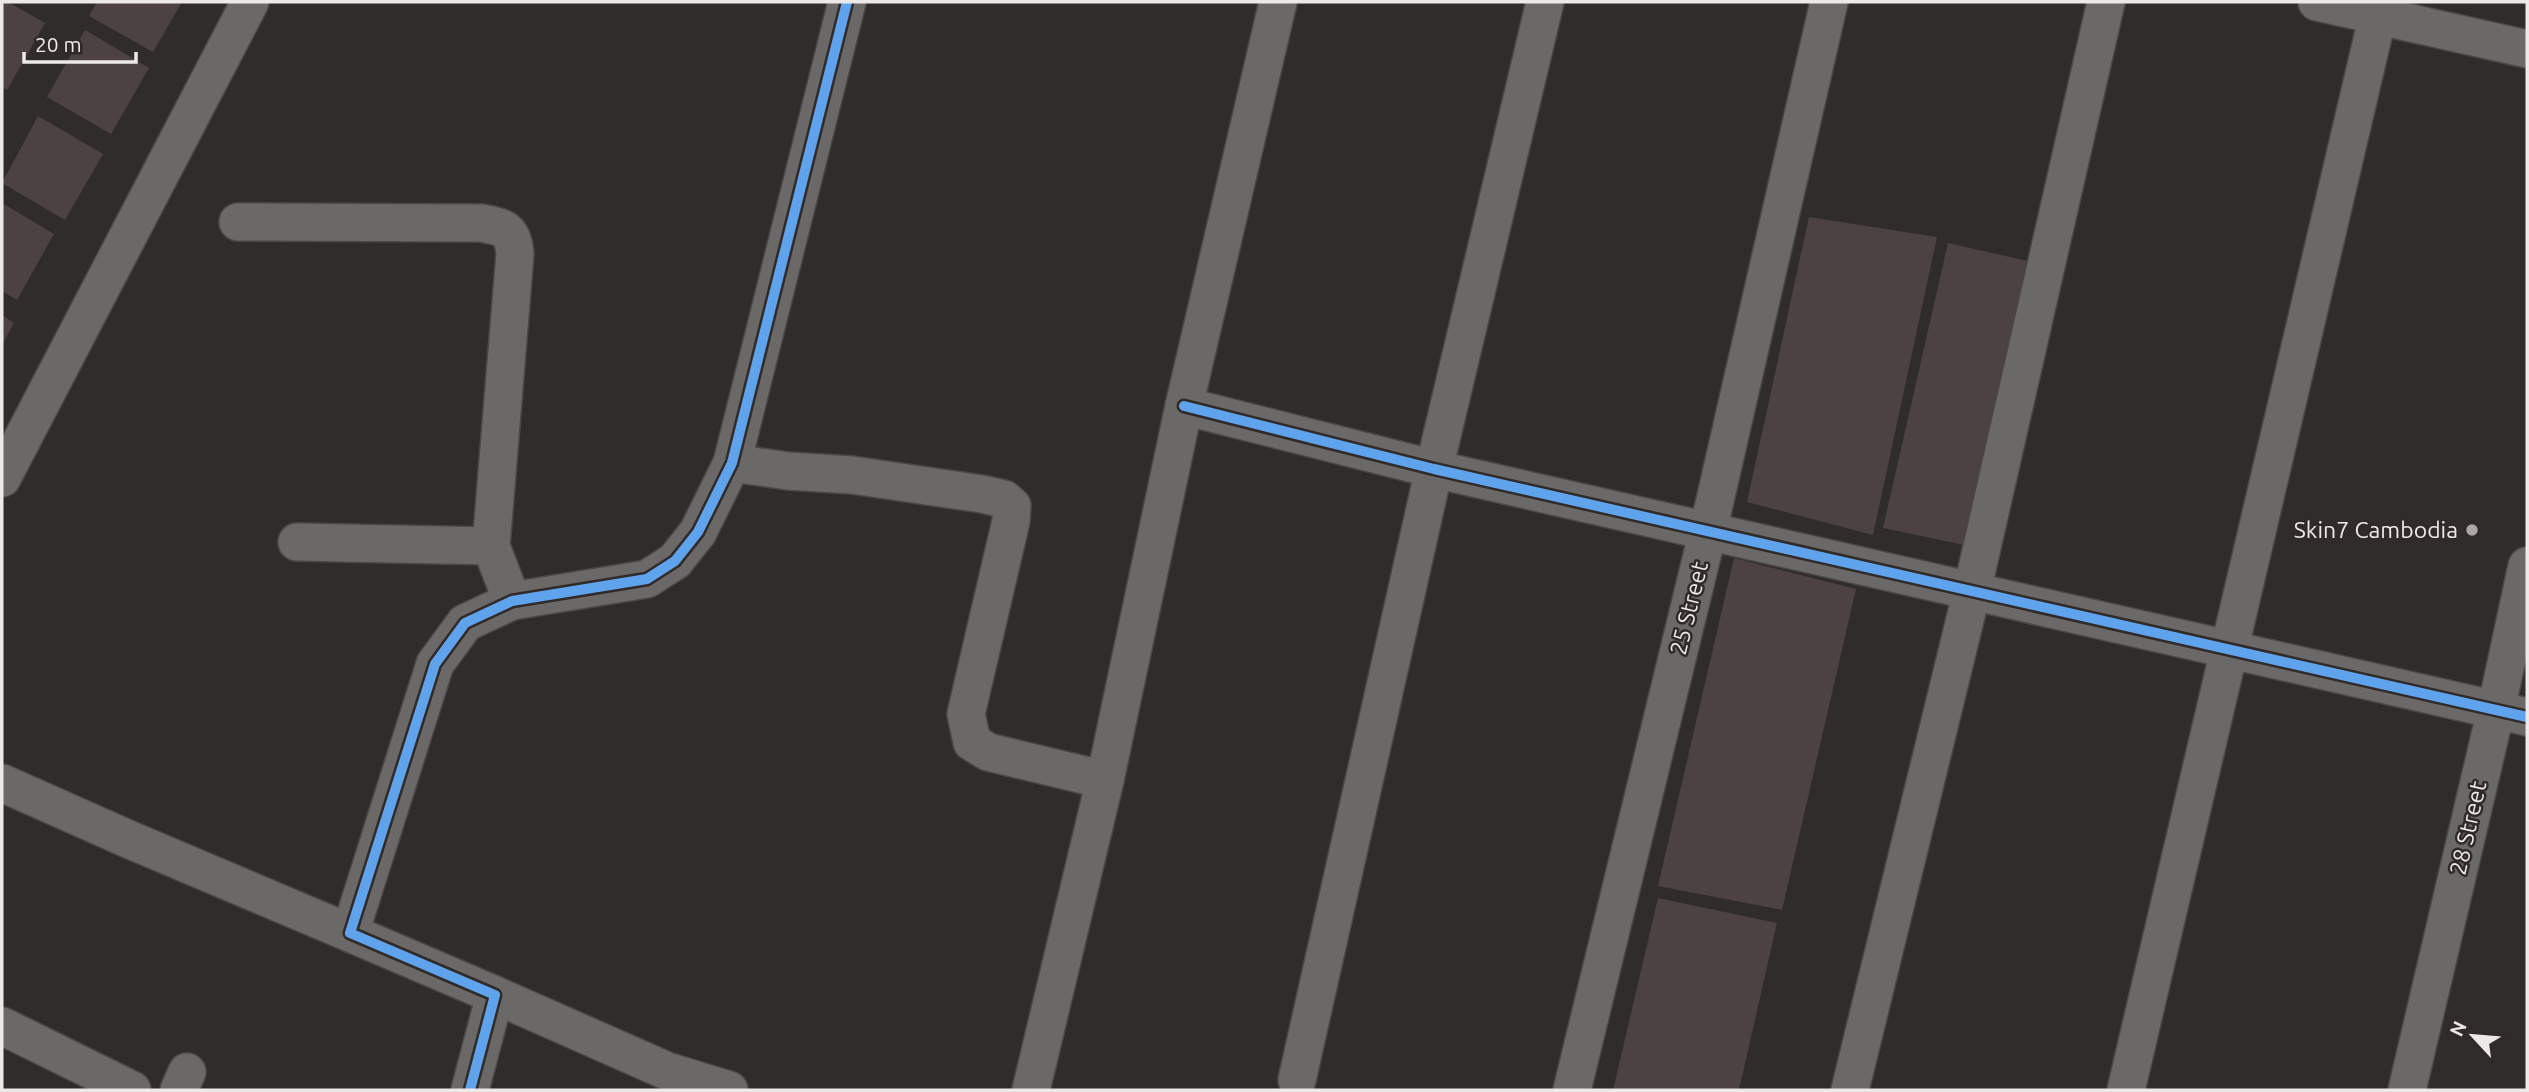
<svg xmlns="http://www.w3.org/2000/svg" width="2529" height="1092" font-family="Ubuntu,sans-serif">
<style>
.building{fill:#4d4242}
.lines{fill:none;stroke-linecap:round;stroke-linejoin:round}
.minor-casing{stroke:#4a4746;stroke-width:40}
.minor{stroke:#6b6968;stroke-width:37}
.cycleway-casing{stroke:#302b29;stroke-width:15}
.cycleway{stroke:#60a3ed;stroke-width:10}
.poi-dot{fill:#aaa7a6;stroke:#302b29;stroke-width:2.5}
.labels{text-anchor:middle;stroke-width:5;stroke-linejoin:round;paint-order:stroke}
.poi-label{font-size:23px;fill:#ede9e8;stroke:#302b29;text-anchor:end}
.street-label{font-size:23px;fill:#ede9e8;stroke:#302b29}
</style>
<rect width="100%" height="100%" fill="#2f2c2a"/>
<g class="building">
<polygon points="2,2 8,2 45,23 7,90 2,87"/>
<polygon points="97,2 182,2 153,52 89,16"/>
<polygon points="85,30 149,68 111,134 47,97"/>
<polygon points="38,116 103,154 65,220 2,183"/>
<polygon points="2,203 54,234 17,300 2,291"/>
<polygon points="1809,217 1937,237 1873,535 1747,502"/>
<polygon points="1948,243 2032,262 1969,546 1883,528"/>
<polygon points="2,315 14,323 2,345"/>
<polygon points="1734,558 1856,589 1782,910 1658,886"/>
<polygon points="1658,898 1777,923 1739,1090 1613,1090"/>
</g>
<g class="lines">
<g class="minor-casing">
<g id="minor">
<polyline points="2317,2 2527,49"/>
<path d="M238,222L481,223C504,227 513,229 515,254L491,546L512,601"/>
<polyline points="1184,406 1434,469 2527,717"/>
<polyline points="732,463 788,471 852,475 982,494 1004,499 1012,506 1011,521 966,714 972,742 988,752 1105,780"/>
<polyline points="2,478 250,2"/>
<polyline points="297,542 491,546"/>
<polyline points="2,783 128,839 350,933"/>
<polyline points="495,995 667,1071 729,1090"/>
<polyline points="2,1026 132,1090"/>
<polyline points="1297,1080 1434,469 1545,2"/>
<polyline points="179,1090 187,1072"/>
<polyline points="470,1090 495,995 350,933 435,664 465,623 512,601 647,579 675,561 698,532 732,463 847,2"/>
<polyline points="1031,1090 1105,780 1184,406 1278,2"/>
<polyline points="1572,1090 1708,531 1829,2"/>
<polyline points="1850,1090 1972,591 2106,2"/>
<polyline points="2126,1090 2381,2"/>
<polyline points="2407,1090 2496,710 2527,566"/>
</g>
</g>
<use href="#minor" class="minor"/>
<g class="cycleway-casing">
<g id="cycleway">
<polyline points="1184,406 1434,469 2527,717"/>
<polyline points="470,1090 495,995 350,933 435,664 465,623 512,601 647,579 675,561 698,532 732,463 847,2"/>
</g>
</g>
<use href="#cycleway" class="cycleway"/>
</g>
<circle class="poi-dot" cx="2472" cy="530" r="7"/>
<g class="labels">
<g class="poi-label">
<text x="2458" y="538">Skin7 Cambodia</text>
</g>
<g class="street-label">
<text transform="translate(1689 608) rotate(-76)" y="8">25 Street</text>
<text transform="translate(2468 828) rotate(-77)" y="8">28 Street</text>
</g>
</g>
<rect width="2529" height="1092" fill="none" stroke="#ede9e8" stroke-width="7"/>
<g transform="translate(2473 1036) rotate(296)" stroke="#302b29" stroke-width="5" paint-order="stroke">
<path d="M0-5L12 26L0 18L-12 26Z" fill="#ede9e8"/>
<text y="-10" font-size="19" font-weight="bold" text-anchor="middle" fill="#ede9e8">N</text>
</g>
<path d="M24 52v10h112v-10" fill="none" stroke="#ede9e8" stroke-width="3.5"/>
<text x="35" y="52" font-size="21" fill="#ede9e8" stroke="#302b29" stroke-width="5" paint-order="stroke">20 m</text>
</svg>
